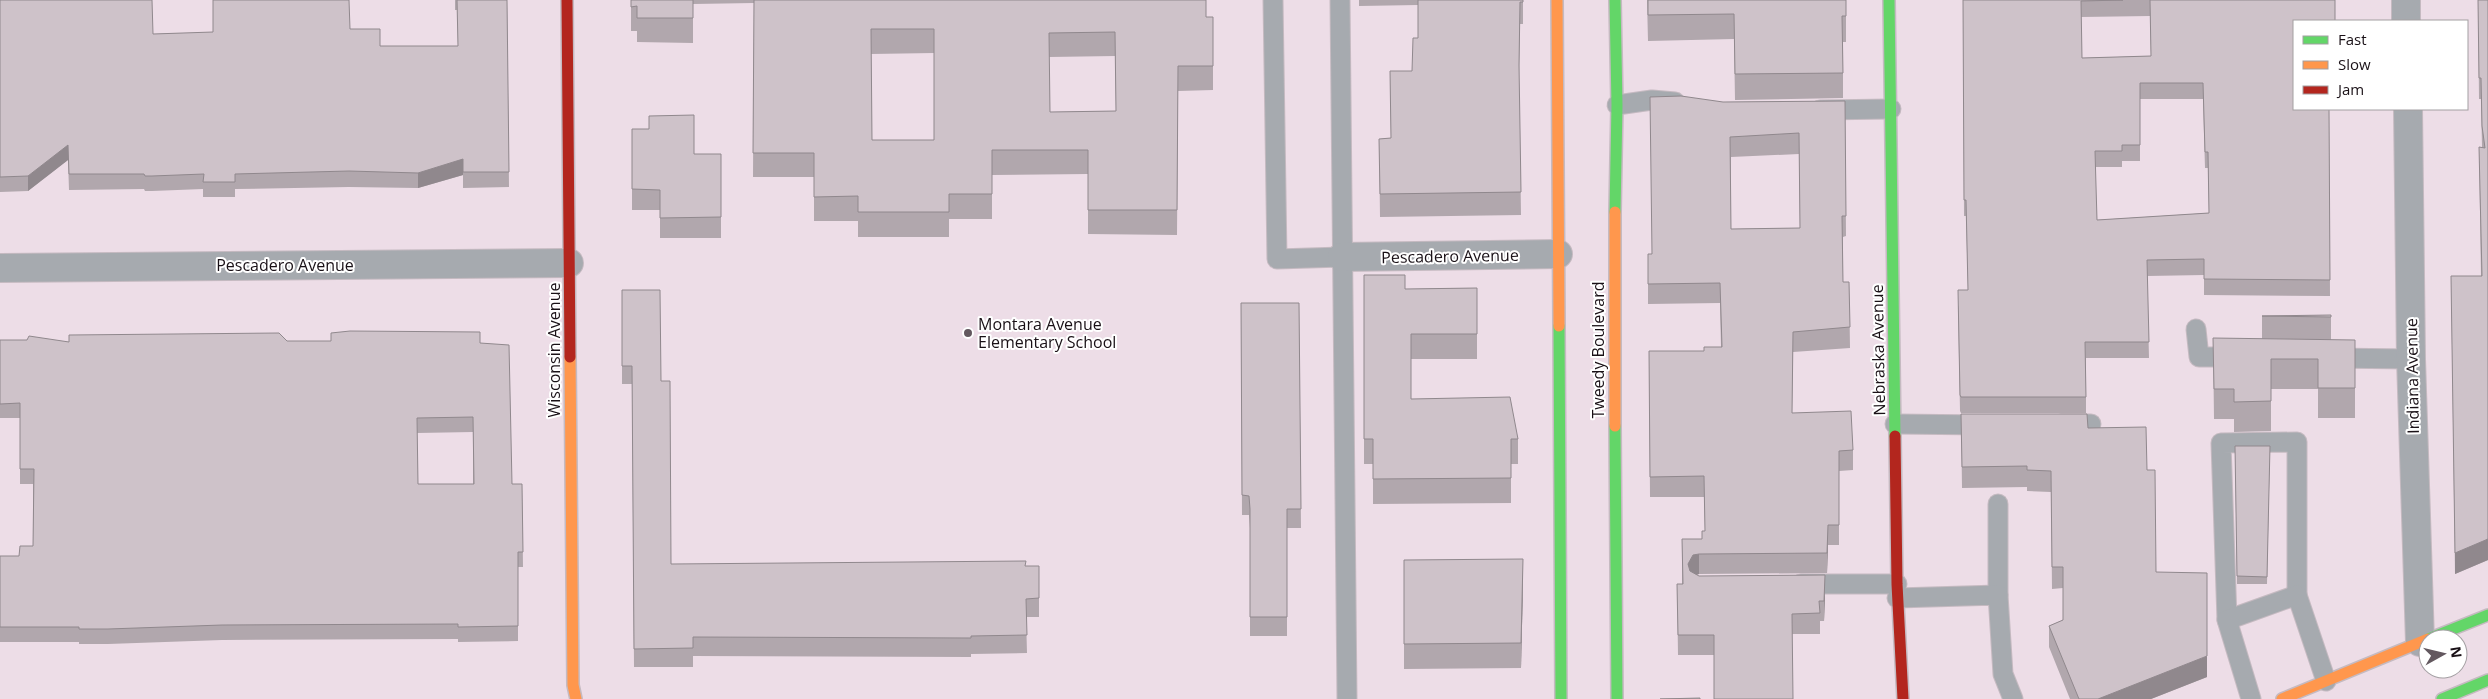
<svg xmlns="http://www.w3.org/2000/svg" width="2488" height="699" font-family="'Open Sans',sans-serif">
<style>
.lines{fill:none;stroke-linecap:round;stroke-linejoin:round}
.lane-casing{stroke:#c5bac1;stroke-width:21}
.street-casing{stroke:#c5bac1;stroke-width:30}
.fast-casing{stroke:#c5bac1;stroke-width:14}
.slow-casing{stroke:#c5bac1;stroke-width:14}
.jam-casing{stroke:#c5bac1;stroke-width:14}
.lane{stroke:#a6aaaf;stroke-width:19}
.street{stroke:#a6aaaf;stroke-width:28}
.fast{stroke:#63d668;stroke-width:11}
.slow{stroke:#ff974d;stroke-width:11}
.jam{stroke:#b3261e;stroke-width:11}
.wall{fill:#b1a7ad;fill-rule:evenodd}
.shaded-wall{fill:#90888d}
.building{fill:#cec2c9;stroke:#90888d;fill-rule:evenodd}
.poi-dot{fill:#63585f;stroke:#fff;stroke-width:2}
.labels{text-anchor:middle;stroke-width:4;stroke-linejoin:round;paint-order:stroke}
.street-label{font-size:16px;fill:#191016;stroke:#fff}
.poi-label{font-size:16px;fill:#191016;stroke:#fff;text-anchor:start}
</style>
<rect width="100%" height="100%" fill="#eddde7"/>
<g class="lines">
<g class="lane-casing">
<g id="lane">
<polyline points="1273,0 1277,259 1342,257"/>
<polyline points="1340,0 1347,699"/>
<polyline points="1617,105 1652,100 1675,102"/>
<polyline points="1820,110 1891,109"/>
<polyline points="2196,329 2199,357 2237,357"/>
<polyline points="2330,358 2411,359"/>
<polyline points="1895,424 1986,425"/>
<polyline points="2061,424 2091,424"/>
<polyline points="1998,504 1998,595"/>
<polyline points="1801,584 1897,584"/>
<polyline points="1897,598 1998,595 2003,674 2013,699"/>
<polyline points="2227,620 2221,443 2297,442 2297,595"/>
<polyline points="2251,699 2227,620 2297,595 2326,681"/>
</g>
</g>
<g class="street-casing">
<g id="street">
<polyline points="2406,0 2406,21"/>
<polyline points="2408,109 2411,359 2420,642"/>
<polyline points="1342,257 1558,254"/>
<polyline points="0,268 569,263"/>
</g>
</g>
<g class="fast-casing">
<g id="fast">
<polyline points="1615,0 1617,105 1615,212"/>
<polyline points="1889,0 1895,436"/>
<polyline points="1559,326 1561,699"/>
<polyline points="1615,426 1617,699"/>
<polyline points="2428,639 2488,615"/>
<polyline points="2442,699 2488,680"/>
</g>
</g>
<g class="slow-casing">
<g id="slow">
<polyline points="1557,0 1559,326"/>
<polyline points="1615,212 1615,426"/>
<polyline points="570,357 573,685 576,699"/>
<polyline points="2282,699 2428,639"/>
</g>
</g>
<g class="jam-casing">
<g id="jam">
<polyline points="567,0 570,357"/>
<polyline points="1895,436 1897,584 1903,699"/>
</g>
</g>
<use href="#lane" class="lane"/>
<use href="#street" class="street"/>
<use href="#fast" class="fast"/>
<use href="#slow" class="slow"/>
<use href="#jam" class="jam"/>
</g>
<g class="wall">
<polygon points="0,0 153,34 350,29 380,46 458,46 457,10 455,10 455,0 507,0 509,187 463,188 463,175 418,188 349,187 235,189 235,197 203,197 203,189 152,191 145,191 144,189 69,190 68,160 28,191 0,192"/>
<path d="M631,0H1206V17H1213V90L1178,91L1177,235L1088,234V174L992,175V219H949V237H858V221H814V177H753L754,3L693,4V43L637,42V31H631ZM934,53V140H872L871,54ZM1115,56L1116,111L1050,112L1049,57Z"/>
<polygon points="1359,0 1523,0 1523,24 1520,24 1519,78 1521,215 1380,217 1379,139 1391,138 1390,71 1412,71 1418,38 1418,5 1359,6"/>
<polygon points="1647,0 1846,0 1846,42 1843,42 1843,98 1735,100 1734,39 1648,41"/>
<path d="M1963,0H2335L2294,21L2329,109L2330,296L2204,295V275L2147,276L2149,358H2086V413H1961L1960,411L1958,307L1968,290L1966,216H1964ZM2150,16L2151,56L2082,58L2081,17ZM2140,99H2203L2205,168H2208L2209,213L2097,220L2095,167H2122V161H2140Z"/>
<polygon points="2478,0 2488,0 2488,560 2455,574 2451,276 2481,276 2479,147 2482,147 2481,99 2479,99"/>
<path d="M1845,101L1846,236L1843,237V282H1849L1850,348L1793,352L1792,413L1853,450V470L1839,471V545H1828L1827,573L1699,574L1696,575L1699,576L1825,596L1824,621H1820V634H1793L1714,655H1678L1677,584H1682V539H1702L1705,531L1704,497H1650L1649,351H1704L1721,347L1720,303L1648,304V254H1652L1723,102ZM1799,154L1800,228L1731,229V157Z"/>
<polygon points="632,129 694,154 721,154 721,238 660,238 660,210 632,210"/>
<polygon points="1364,275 1405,289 1477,288 1477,359 1411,359 1411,399 1518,439 1518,464 1511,464 1511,503 1373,504 1373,464 1364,464"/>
<polygon points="622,290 661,381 671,564 1026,566 1039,598 1039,617 1026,617 1027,653 971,654 971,657 693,656 693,667 634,667 632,384 622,384"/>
<polygon points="1241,303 1299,303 1301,528 1287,528 1287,636 1250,636 1250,528 1249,515 1242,515"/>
<polygon points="2331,315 2331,340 2355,388 2355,418 2318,418 2318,389 2271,389 2271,431 2234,432 2234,419 2214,419 2213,338 2262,339 2262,316"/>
<path d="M0,340L69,342L287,341L480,343L512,484H522L523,567H518V641L458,642V639L222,640L108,644H79V642H0V556H19L33,546V484H20V418H0ZM473,432V484H418L417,433Z"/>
<polygon points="1961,414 2088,428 2147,470 2156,572 2207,677 2151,699 2070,699 2049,647 2049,626 2063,620 2063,588 2052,589 2051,492 2027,491 2027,487 1962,488"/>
<polygon points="2235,446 2270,446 2267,584 2237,584"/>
<polygon points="1404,560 1523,584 1521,668 1404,669"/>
</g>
<g class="shaded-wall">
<polygon points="68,145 68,160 28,191 28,176"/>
<polygon points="463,159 463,175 418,188 418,173"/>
<polygon points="1828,525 1828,545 1827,573 1827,553"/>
<polygon points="2488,539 2488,560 2455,574 2455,553"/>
<polygon points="1699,554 1699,574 1693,576 1688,585 1688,564 1693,555"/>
<polygon points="1523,559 1523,584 1521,668 1521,643"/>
<polygon points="1825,575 1825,596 1824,621 1824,601"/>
<polygon points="2207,656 2207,677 2151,699 2098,699"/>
</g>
<g class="building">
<polygon points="0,0 152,0 153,34 213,32 213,0 349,0 350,29 380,29 380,46 458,46 457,0 507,0 509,172 463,172 463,159 418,173 349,171 235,174 235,182 203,182 204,174 152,176 145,176 144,174 69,174 68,145 28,176 0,177"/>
<polygon points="631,0 693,0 693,18 637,18 637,6 631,7"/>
<path d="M754,0H1206V17H1213V66H1178L1177,210H1088V150H992V194H949V212H858V196L814,197V153H753ZM871,29H934V140H872ZM1115,32L1116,111L1050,112L1049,33Z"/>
<polygon points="1418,0 1523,0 1523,2 1520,2 1519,65 1521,192 1380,194 1379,139 1391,138 1390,71 1412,71 1413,38 1418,38"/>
<polygon points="1648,0 1846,0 1846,16 1842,16 1843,73 1735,74 1734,14 1648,15"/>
<path d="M1963,0H2123L2081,1L2082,58L2151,56L2150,0H2335V21H2294V109H2329L2330,280L2204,279V259L2147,260L2149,342H2085L2086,397H1961L1960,395L1958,290H1968L1966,200H1964ZM2140,83H2203L2205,152H2208L2209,213L2097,220L2095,151H2122V145H2140Z"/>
<polygon points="2478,0 2488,0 2488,539 2455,553 2451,276 2482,276 2479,147 2485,148 2482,126 2481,78 2479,78"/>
<path d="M1681,96L1723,102L1845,101L1846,216H1842L1843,282H1849L1850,327L1793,332L1792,413L1851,411L1853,450L1839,451V525H1828L1827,553L1699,554L1693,555L1688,564L1690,571L1699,576L1825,575L1824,601H1819L1820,613L1792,614L1793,699H1714V635H1678L1677,584H1683L1682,539H1702V531H1705L1704,476L1650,477L1649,351H1704V347H1722L1720,283L1648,284V254H1652L1650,97ZM1799,133L1800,228L1731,229L1730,137Z"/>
<polygon points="694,115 694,154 721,154 721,217 660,218 660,190 632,189 632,129 649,129 649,116"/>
<polygon points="1364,275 1405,275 1405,289 1477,288 1477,334 1411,334 1411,399 1510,397 1518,439 1511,439 1511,478 1373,479 1373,439 1364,439"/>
<polygon points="622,290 660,290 661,381 670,381 671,564 1026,561 1025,566 1039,566 1039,598 1026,599 1027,635 971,636 971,638 693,637 693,648 634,649 632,366 622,366"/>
<polygon points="1241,303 1299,303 1301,509 1287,509 1287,617 1250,617 1250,509 1249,496 1242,495"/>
<polygon points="2331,315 2331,317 2262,316"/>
<path d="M350,331L480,332V343L509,345L512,484H522L523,552H518V626L458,627V624L222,625L108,629H79V627H0V556H19L20,546H33L34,469H20V403L0,404V340H27L29,336L69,342V335L279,333L287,341H331V333ZM473,417L474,484H418L417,418Z"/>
<polygon points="2213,338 2355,340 2355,388 2318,388 2318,359 2271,359 2271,401 2234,402 2234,389 2214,389"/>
<polygon points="1961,414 2087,414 2088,428 2146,427 2147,470 2155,470 2156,572 2207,573 2207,656 2098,699 2079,699 2049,626 2063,620 2063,567 2052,567 2051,471 2027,470 2027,466 1962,467"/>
<polygon points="2235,446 2270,446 2267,577 2237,576"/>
<polygon points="1523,559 1521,643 1404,644 1404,560"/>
<polygon points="1700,698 1700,699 1660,699"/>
</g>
<circle class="poi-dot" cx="968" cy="333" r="5"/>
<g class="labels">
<g class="street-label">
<text transform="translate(1450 256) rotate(-1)" y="6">Pescadero Avenue</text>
<text x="285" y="271">Pescadero Avenue</text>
<text transform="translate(554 350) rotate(-90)" y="6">Wisconsin Avenue</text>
<text transform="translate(1598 350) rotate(-90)" y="6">Tweedy Boulevard</text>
<text transform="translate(1878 350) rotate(-91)" y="6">Nebraska Avenue</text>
<text transform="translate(2412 376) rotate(-91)" y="6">Indiana Avenue</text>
</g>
<g class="poi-label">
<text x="978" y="330">Montara Avenue<tspan x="978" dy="18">Elementary School</tspan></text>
</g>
</g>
<rect x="2293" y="20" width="175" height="90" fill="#ffffff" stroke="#a39fa2"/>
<rect x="2303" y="36" width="25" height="8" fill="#63d668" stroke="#a39fa2"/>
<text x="2338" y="45" font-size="15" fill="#191016">Fast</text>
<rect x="2303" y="61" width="25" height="8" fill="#ff974d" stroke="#a39fa2"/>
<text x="2338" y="70" font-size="15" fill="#191016">Slow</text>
<rect x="2303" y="86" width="25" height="8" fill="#b3261e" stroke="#a39fa2"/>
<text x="2338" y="95" font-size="15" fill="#191016">Jam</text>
<g transform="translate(2443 654) rotate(82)"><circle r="24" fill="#ffffff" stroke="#a39fa2"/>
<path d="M0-4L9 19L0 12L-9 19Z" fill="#63585f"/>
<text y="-8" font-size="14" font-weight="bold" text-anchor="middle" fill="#191016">N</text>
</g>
</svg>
